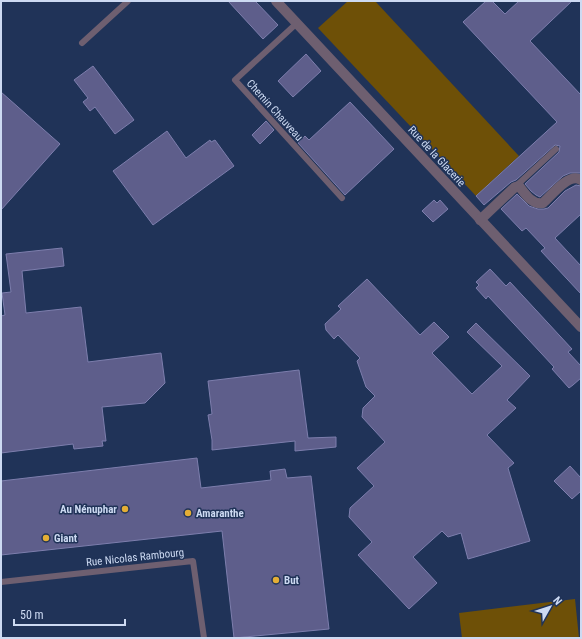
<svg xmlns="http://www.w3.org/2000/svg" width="582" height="639" font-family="'Roboto Condensed',sans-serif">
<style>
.green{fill:#6e5007}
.building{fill:#5e5e8b;stroke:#7d7ead}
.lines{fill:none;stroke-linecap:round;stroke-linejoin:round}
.lane{stroke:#6e5f70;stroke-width:6}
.street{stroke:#6e5f70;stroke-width:10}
.poi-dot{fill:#e4ae35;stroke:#203358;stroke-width:1.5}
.labels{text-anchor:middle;stroke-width:3;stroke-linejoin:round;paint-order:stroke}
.street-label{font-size:11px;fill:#cddaf2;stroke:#203358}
.poi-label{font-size:11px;font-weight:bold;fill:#cddaf2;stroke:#203358;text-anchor:start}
</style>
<rect width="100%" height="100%" fill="#203358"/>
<g class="green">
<polygon points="348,1 375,1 519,156 476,196 318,28"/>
<polygon points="575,599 579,638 462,638 459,613"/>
</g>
<g class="building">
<polygon points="228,1 255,1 278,25 263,39"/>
<polygon points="486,1 492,1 505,14 519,1 572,1 530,41 581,95 581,173 570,173 563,176 540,197 536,195 531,191 525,184 559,152 560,146 555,145 516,180 511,182 484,205 476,196 557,122 463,22"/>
<polygon points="306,54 321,71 293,97 278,81"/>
<polygon points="93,66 134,120 115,134 95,107 90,111 83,102 88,98 74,80"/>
<polygon points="1,92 60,144 1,210"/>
<polygon points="350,102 394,149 345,195 298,143 305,136 309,140"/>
<polygon points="276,111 284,121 281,124 272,114"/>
<polygon points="266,121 274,130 260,144 252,135"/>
<polygon points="167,131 186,158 210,140 211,142 215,140 234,166 153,225 113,171"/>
<polygon points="576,185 581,186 581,214 555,238 581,266 581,294 541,251 545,248 526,228 522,231 501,209 517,194 529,206 538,209 544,209 548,208 565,191"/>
<polygon points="434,200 437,203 440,200 448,209 433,222 422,211"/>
<polygon points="62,248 64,266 22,271 26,313 81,307 88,362 161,353 165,383 145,403 102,407 106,441 102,441 103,446 74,449 73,444 1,453 1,316 5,315 2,293 11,292 6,254"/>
<polygon points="490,269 506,286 510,282 572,349 568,352 581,366 581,378 573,385 569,388 552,369 554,367 488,296 486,299 476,288 479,285 476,282"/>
<polygon points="367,279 420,335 434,322 449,337 432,353 472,394 502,366 467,332 476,323 530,376 507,400 516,408 487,435 514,463 508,468 530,541 468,559 461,533 448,537 442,531 413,557 437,583 409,609 358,555 372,542 349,517 350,508 374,486 357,468 385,442 362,417 363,408 375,396 366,387 357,361 360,358 338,335 334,339 326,330 325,324 341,309 338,306"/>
<polygon points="299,370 308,438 336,437 336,447 295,451 295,441 212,450 212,440 208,415 212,414 208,381"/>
<polygon points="197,458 201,488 271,480 270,471 285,469 287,478 311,476 329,629 234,638 222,531 1,555 1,481"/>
<polygon points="570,466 581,478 581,491 572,499 554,481"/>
</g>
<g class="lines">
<g class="lane">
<polyline points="297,23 235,80 342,198"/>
<polyline points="82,43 128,1"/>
<polyline points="516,186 556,149"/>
<polyline points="1,582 193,561 204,638"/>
</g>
<g class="street">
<polyline points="276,1 581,327"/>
<path d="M480,220L515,187L519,186C525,194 532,205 543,203C552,195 569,172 581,180"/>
</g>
</g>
<g class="poi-dot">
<circle cx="125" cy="509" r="4"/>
<circle cx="188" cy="513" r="4"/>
<circle cx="46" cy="538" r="4"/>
<circle cx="276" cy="580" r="4"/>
</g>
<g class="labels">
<g class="street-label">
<text transform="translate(275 110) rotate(48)" y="4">Chemin Chauveau</text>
<text transform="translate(437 156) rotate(47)" y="4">Rue de la Glacerie</text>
<text transform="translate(135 557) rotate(-6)" y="4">Rue Nicolas Rambourg</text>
</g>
<g class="poi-label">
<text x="117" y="513" text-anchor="end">Au Nénuphar</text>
<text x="196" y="517">Amaranthe</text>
<text x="54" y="542">Giant</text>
<text x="284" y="584">But</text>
</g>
</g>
<rect width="582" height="639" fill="none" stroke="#cddaf2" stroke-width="4"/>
<g transform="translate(550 607) rotate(51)" stroke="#203358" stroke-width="3" paint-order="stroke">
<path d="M0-3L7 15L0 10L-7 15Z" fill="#cddaf2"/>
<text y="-6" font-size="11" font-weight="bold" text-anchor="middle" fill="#cddaf2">N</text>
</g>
<path d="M14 619v6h111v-6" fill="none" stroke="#cddaf2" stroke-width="2"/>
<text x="20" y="619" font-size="12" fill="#cddaf2" stroke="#203358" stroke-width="3" paint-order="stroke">50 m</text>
</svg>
